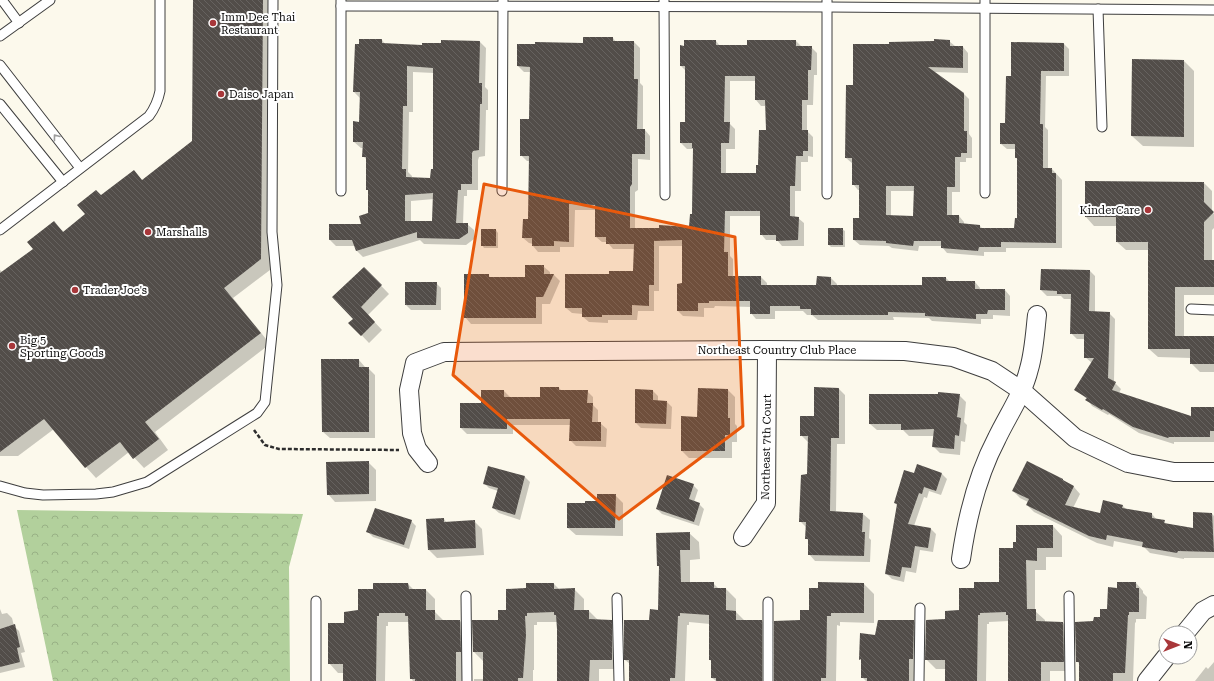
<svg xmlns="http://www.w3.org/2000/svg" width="1214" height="681" font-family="'Roboto Serif',serif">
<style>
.forest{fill:url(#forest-crowns)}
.shadow{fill:#0003;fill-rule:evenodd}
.building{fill:url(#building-back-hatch);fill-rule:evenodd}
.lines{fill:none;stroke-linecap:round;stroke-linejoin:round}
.lane-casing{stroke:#3e3e3e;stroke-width:11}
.street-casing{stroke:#3e3e3e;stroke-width:20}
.path{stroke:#2d2d2d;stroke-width:2.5;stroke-dasharray:4 2;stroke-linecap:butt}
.lane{stroke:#fff;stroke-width:9}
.street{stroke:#fff;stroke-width:18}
.oneway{stroke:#9d9d9d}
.marked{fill:#e8590c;fill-opacity:0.2;stroke:#e8590c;stroke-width:3;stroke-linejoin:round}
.poi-dot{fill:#a8373a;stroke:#fff;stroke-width:1.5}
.labels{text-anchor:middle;stroke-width:4;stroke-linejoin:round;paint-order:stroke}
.poi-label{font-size:11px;fill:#0b0b0b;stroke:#fff;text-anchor:start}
.street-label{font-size:11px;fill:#0b0b0b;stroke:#fff}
</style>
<defs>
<pattern id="forest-crowns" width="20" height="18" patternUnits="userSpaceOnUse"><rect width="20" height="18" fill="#b2d09c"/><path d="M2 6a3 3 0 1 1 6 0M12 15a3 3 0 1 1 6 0" fill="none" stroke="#98b185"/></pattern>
<pattern id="building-back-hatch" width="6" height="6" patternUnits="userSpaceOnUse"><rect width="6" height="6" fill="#524d49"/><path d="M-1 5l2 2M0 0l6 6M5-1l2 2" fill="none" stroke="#66625f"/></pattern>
</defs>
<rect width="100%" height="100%" fill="#fcf9ec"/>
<polygon class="forest" points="17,510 303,514 289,567 290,681 53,681"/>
<g class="shadow">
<polygon points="194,0 272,0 270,270 233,298 270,344 155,432 168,450 144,468 129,452 96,478 86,467 54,429 18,456 0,456 0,270 2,272 35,249 54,223 64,232 87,214 101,196 134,172 143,181 193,142"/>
<path d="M613,38L616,42H634L640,48V83L643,86V130H645L650,136V160L638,159V190L635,192V229L689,228L692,215L694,149H687L681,143L686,123V71L681,66L716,41L720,46H748V41H796L802,47H811L817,53V75H814L813,105H807V131L813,137V157L808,156V162H801V191H795V218H798L804,223V246H782L777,240H766L761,234V216H730V256L733,259V277H761L767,283V286H817L831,278L837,284V286H923L946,278L950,282H975L980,288V290H1005L1010,296V316L993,315V319H981V324L932,321L929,318L893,317L894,320H818L812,315H807L803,311H775V319H756L751,313V307L715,306L714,308H704V317L683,316L678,311L683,284V246H659V291H654V311H638L637,320H608V323L589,322L583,317V314L572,313L566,308L610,275L634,272L635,249H613L607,242H602L596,237V210H575L574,247H560V252H538L533,246V244L529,243L523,238L529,220L530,161H527L521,155L530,120V72H524L518,66L584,44ZM730,81H756V100L761,106H766L767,131L757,174H726V149H735V129L730,124Z"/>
<path d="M382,40L385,44L423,47L480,42L486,48L485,87L488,90V110H486L485,156L479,157L478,160V190H467V196H464L463,224H467L474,230V239L466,245L424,244L420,240L363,257L356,250L355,246H336L330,240L362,225L369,214L367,160L363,156L364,148H361L354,142L360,123V98L354,92ZM413,72L434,73V170L431,179L412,178V176L408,172L409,112H413ZM434,199L433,222H411V201Z"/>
<path d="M949,41L955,46L963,47L968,53V73L933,72L963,93L969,99V134L972,138V158H966V162H960V192H952V216H959L964,222V225L980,226L983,229H1015L1018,219V159L1016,158V149H1007L1001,144L1006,124L1012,77L1064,44L1069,49V76H1046L1045,127L1048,130V169H1052L1062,180V248H1006V252H984V256L947,253L942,247V246H919L918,251L892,248L889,246L860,245L854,240L860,219V190H858L853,184V164L846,158L847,86H854L890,45ZM891,191H915L914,217L891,216Z"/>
<polygon points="1133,60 1184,61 1194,71 1194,147 1143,146 1132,136"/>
<polygon points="1086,182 1204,183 1212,191 1212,212 1214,214 1214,228 1212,230 1212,261 1214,261 1214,295 1184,295 1184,337 1214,337 1214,372 1200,372 1191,363 1191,358 1158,357 1149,349 1149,250 1126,250 1117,242 1117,226 1094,226 1086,217"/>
<polygon points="842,229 845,231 845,247 831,247 829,245"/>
<polygon points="496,230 498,233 498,248 484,248 482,245"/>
<polygon points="543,266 550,272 550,275 554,275 560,281 550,304 542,304 542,324 471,324 465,317 488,275 491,278 526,278"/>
<polygon points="364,268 389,294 368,315 382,330 369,343 350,323 355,319"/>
<polygon points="1090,271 1095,276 1095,313 1109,313 1115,319 1114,382 1121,389 1119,393 1192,417 1214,408 1214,442 1174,442 1174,444 1139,433 1109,414 1108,415 1092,406 1087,399 1076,390 1092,363 1085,357 1085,339 1077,339 1071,333 1072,299 1064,299 1061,296 1047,296 1041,290"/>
<polygon points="436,283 441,288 441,310 411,310 406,305"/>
<polygon points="359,360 365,367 365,368 368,368 375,375 375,438 330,438 323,432"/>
<polygon points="541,388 559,388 562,391 587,391 593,397 593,405 598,410 598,423 600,423 607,429 606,447 576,446 570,440 571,425 513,425 513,434 467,434 461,428 482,404 504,391 510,397 541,398"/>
<polygon points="839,389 845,395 845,444 837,444 836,512 863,514 870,520 869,538 871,540 870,562 815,561 809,554 809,541 806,538 807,528 800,521 808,475 808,442 801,435"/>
<polygon points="636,390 653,391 658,396 658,402 667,402 672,407 671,429 641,428 636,423"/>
<polygon points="728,390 735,397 735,424 737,426 737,442 732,442 732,458 689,458 682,451"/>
<polygon points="939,395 959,395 966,402 964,422 967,425 965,442 961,441 960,455 940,453 933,446 934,436 909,436 903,430 877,430 870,424"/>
<polygon points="368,462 376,470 376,501 335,502 328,494"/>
<polygon points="918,466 942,474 947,479 941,495 929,491 927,498 924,497 914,526 931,529 936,534 933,552 920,550 916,573 906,571 904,582 892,579 887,574 898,506 895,503 915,474"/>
<polygon points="525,477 530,482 520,520 499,513 493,508 498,491 489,488 484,483"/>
<polygon points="1063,480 1067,484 1074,487 1080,494 1073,508 1101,514 1122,505 1127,510 1152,514 1157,520 1164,521 1167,525 1194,530 1194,513 1212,514 1214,516 1214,558 1184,558 1184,559 1150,553 1144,547 1114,541 1113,547 1097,543 1034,512 1027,505 1028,502 1020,498 1013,491"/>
<polygon points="693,485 698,490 694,502 699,504 704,509 699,526 662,514 657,509"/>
<polygon points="615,495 623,503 623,536 576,535 568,528 586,504 598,502"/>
<polygon points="444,519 447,523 474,521 482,529 484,555 437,558 429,550 427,520"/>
<polygon points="411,521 416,526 409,549 373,537 368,532"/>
<polygon points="1053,526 1062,536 1062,557 1046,557 1046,570 1035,570 1035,611 1045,620 1045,622 1063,623 1072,632 1073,671 1050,671 1050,681 1009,681 1009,621 989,622 989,624 987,624 986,681 946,681 946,669 936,669 926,659 946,620 960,610 975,589 1000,583 1014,549"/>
<polygon points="689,533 699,542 700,559 690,560 690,583 713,583 719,589 726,589 736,599 736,612 745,621 762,621 771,631 771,681 716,681 712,678 712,662 710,660 710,624 689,622 689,625 687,625 685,681 630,681 630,664 625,660 659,611 660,567 658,566"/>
<polygon points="1136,583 1143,591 1143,593 1147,597 1146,619 1136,619 1136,622 1135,623 1133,681 1080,681 1080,665 1077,661 1094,622 1108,610 1118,589"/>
<polygon points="408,584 414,590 426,590 435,599 435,612 444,621 460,621 469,631 465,681 413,681 411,678 409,622 388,622 388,626 386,626 385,681 344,681 344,673 338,673 329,663 345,624 359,611 374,590"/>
<polygon points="554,584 560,590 574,589 584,599 584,611 589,611 598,620 611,621 621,630 622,669 599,669 599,681 558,681 557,622 537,622 537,625 534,625 534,670 533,670 533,681 474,681 474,679 484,679 483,661 474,652 499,621 527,589"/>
<polygon points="864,584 874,594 874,623 840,622 840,626 837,625 836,681 775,681 801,621 810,611"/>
<polygon points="0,609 2,614 7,613 12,618 14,626 19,631 25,652 21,653 25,667 0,673"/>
<polygon points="913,621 924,631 918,681 866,681 862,677 862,661 860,659 876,636"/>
<polygon points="1214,662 1214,681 1195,681 1206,667 1208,669"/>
</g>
<g class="building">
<polygon points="193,0 263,0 261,259 224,288 261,333 145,422 159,439 133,459 120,442 85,468 44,419 0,452 0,273 33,249 27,242 54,221 63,232 85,214 77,205 96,190 101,195 134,170 142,180 192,141"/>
<path d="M583,37H613V41H634V79H638L637,129H645V154H632V184L630,187V228H659V225L689,227L690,214H692L693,148H692V143H680V122H685V66H680V45L684,46V40H716V45H747V40H796V46H812L811,70H808V100H802V130H808V151H803V156H796L795,186H790V216L799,217L798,240L776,241V235H760V211H725L724,252H728V276H761V285H816L817,276L831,277V285H922V277H946V281H975V289H1005V310H988L987,314H976V319L925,316V313L888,312V315H811V309H800V306H770V314H750V301H709V303H698V311H677V284L682,283V240L654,241V285H649V306L632,305V315H602V317H582V308H565V274H609V271H633L634,244H606V237H595V205L569,204V242L554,241V246H532V238H522L523,219H528L529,156H520V119H529L530,67L517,66V44H535V42L583,43ZM725,76H755V100H765L766,130H759L758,165H756V173H721V143H729L730,122H724Z"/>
<path d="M359,39H382V43L422,45V43H441V40L480,41L479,83H482V104H480L479,150L473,151L472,153V184H461V190H458L456,223H468V233L459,239L417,238V232L356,251L352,240H329V224H361L359,216L368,213V190H366V157H362L363,142H353V121L359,122L360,92H353L355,44H359ZM407,66L433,68V169H431L430,178L406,177V169H402L403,106H407ZM433,193L432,221H405V195Z"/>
<path d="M934,39L950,40V46H963V68L928,67L964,93V131H967V153H961V157H955V187H947V215H959V223L980,225V228H1014L1015,218H1017V158H1015V144H1000V123H1005L1006,76H1011V42L1064,43V71H1041L1040,124H1043V168H1052V173H1056V243L1001,242V247H979L978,251L941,248V241H914L913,246L886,243V241L853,240V218H859V185H852V158H845L846,85H853V44H889V42L934,41ZM886,186H914L913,216L886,215Z"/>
<polygon points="1132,59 1184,60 1184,137 1131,136"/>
<polygon points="1085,181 1204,182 1204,202 1214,212 1204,222 1204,260 1214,260 1214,287 1175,287 1175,336 1214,336 1214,364 1190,364 1190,349 1148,349 1148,242 1116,242 1116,217 1085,217"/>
<rect x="828" y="228" width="15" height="17"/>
<rect x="481" y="229" width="15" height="17"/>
<polygon points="525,265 544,265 544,274 554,274 543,297 536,297 536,318 464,318 464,274 489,274 489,277 525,277"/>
<polygon points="364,267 382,285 361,307 375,322 361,336 348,323 353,319 332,297"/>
<polygon points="1041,269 1090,270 1089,311 1110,312 1108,378 1116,382 1112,390 1191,416 1191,407 1214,407 1214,431 1210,431 1210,437 1169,437 1168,438 1133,427 1103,409 1102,410 1085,400 1087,398 1074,390 1094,358 1084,358 1084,334 1070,334 1071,294 1057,294 1057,291 1040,290"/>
<polygon points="405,282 437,282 436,305 405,305"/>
<polygon points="321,359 359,359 359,367 369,367 369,432 322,432"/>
<polygon points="540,387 559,387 559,390 588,390 587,403 593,403 592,422 601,422 601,441 569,441 570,419 507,419 507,429 460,428 460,403 481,403 481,390 504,390 504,397 540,397"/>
<polygon points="814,387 839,388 839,438 831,438 830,511 863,513 862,532 865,532 864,556 808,555 808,539 805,539 806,522 799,522 801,475 807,474 808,436 800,436 800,416 814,416"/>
<polygon points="698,388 728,389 728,418 730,418 730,435 725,435 725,451 681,451 681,416 697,417"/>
<polygon points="635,389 653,390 653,400 667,401 666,424 635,423"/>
<polygon points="938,392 960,394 957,417 961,418 959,436 955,435 954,449 932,447 934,429 901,430 901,424 869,424 869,394 938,394"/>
<polygon points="369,461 369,494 327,495 326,462"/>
<polygon points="1027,461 1063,479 1063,480 1074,486 1065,505 1100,513 1103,500 1123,505 1122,508 1152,513 1152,518 1165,520 1164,523 1193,528 1193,512 1212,513 1214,552 1178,551 1177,553 1142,547 1143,542 1107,535 1106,540 1089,536 1026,505 1029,499 1012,491"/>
<polygon points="917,464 942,473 936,491 924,487 922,494 919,493 908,524 931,528 928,548 915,546 911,568 902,567 900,577 885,574 897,504 894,503 904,470 914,473"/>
<polygon points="488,466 525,476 515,515 492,508 498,488 483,484"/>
<polygon points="667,475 694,484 689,499 700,503 694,522 656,509"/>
<polygon points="597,494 616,494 615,528 567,528 567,503 585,503 585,501 597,501"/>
<polygon points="375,508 412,520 404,545 366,532"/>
<polygon points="444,518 444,522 475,520 476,548 428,550 426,519"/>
<polygon points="1016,525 1053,525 1053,548 1037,548 1037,561 1026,560 1027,609 1036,609 1036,621 1063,622 1064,662 1041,662 1041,681 1008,681 1008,615 1006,615 1006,612 980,613 980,615 978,615 977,681 945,681 945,660 925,660 926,620 945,619 945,611 959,610 959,588 974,588 974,582 999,582 999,548 1013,548 1013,542 1016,542"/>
<polygon points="690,532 690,550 680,550 681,582 714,582 714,588 726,588 726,610 736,611 736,620 762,620 762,681 716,681 716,678 711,678 711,660 709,660 709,615 680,613 680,616 678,616 675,678 670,678 670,681 629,681 629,660 624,660 624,620 649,620 650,609 658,610 659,566 657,566 656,533"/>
<polygon points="818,582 864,583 864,613 831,613 831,616 827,616 826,678 821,678 821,681 774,681 774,621 800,620 800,610 809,610 809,588 818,588"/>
<polygon points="1117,582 1136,582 1136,588 1139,588 1139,612 1129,612 1129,615 1128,615 1125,673 1113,673 1113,681 1079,681 1079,662 1076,662 1075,622 1093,621 1094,617 1100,617 1100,609 1107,609 1108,587 1117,588"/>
<polygon points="373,583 408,583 409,589 426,589 426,610 435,610 435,620 460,620 461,652 456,652 456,681 415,681 415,679 410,679 408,616 405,616 405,613 379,613 379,616 377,616 376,681 343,681 343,664 328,664 328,623 344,623 344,612 358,610 358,589 373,589"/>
<polygon points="526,583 554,583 554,589 575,588 574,610 589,610 589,619 612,620 612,660 590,660 589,681 557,681 557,629 556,615 554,615 554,612 527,613 527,616 525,616 526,635 523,678 518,678 518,681 483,681 483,652 473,652 472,620 498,620 498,610 506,610 506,589 526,588"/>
<polygon points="878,620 914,620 913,659 909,659 909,681 867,681 867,678 861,678 861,659 859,660 860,633 875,635"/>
<polygon points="15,624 20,647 17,648 20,662 0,667 0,629"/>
</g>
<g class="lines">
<g class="lane-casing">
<g id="lane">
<polyline points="2,0 19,23"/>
<polyline points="664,0 665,195"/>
<polyline points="827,0 827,194"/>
<polyline points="341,6 827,7 1214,10"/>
<polyline points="1098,9 1102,127"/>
<polyline points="0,36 50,0"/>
<polyline points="0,65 80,168"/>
<polyline points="0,104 63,182"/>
<polyline points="341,191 341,1"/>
<polyline points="502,191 503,0"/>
<polyline points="985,193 985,0"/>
<path d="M0,230L149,116C155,108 158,101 160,91V0"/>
<polyline points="1191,309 1214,310"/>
<polyline points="0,486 25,493 43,495 96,494 113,492 147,482 257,413 265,402 277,285 272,232 273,0"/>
<polyline points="466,596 467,681"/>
<polyline points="1069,596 1070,681"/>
<polyline points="617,598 619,681"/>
<polyline points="768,602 768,681"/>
<polyline points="316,681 316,601"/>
<polyline points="919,681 920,608"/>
</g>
</g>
<g class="street-casing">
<g id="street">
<polyline points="428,463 417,449 412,433 409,390 415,363 444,352 767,350 905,351 953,357 992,371 1022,391 1075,438 1128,463 1174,472 1214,472"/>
<polyline points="743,537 766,503 767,350"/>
<path d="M961,559C967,517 977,476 997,438C1008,415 1023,394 1029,369C1034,352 1035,333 1037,315"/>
<polyline points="1185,633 1203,611 1214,605"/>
<polyline points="1147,681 1166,657"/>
</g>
</g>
<polyline class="path" points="254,430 265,445 279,449 399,450"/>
<use href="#lane" class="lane"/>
<use href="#street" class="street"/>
</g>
<defs><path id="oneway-chevron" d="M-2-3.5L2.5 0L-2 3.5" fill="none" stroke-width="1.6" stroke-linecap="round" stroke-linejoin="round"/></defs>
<use class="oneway" href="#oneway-chevron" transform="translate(56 137) rotate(-128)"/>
<path class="marked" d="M484,184L735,237L743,426L619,519L453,375Z"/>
<g class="poi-dot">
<circle cx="213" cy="23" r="4"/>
<circle cx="221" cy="94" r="4"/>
<circle cx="1148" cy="210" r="4"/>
<circle cx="148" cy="232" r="4"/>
<circle cx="75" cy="290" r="4"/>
<circle cx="12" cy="346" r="4"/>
</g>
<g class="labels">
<g class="poi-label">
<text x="221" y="21">Imm Dee Thai<tspan x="221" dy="13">Restaurant</tspan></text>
<text x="229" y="98">Daiso Japan</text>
<text x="1140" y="214" text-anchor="end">KinderCare</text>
<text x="156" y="236">Marshalls</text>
<text x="83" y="294">Trader Joe's</text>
<text x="20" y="344">Big 5<tspan x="20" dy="13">Sporting Goods</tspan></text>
</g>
<g class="street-label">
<text x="777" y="354">Northeast Country Club Place</text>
<text transform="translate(766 447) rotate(-89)" y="4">Northeast 7th Court</text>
</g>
</g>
<g transform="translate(1178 645) rotate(90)"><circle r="19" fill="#ffffff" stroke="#9d9d9d"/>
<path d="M0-3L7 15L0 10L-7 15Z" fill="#a8373a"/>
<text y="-6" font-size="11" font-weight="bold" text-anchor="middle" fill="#0b0b0b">N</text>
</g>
</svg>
